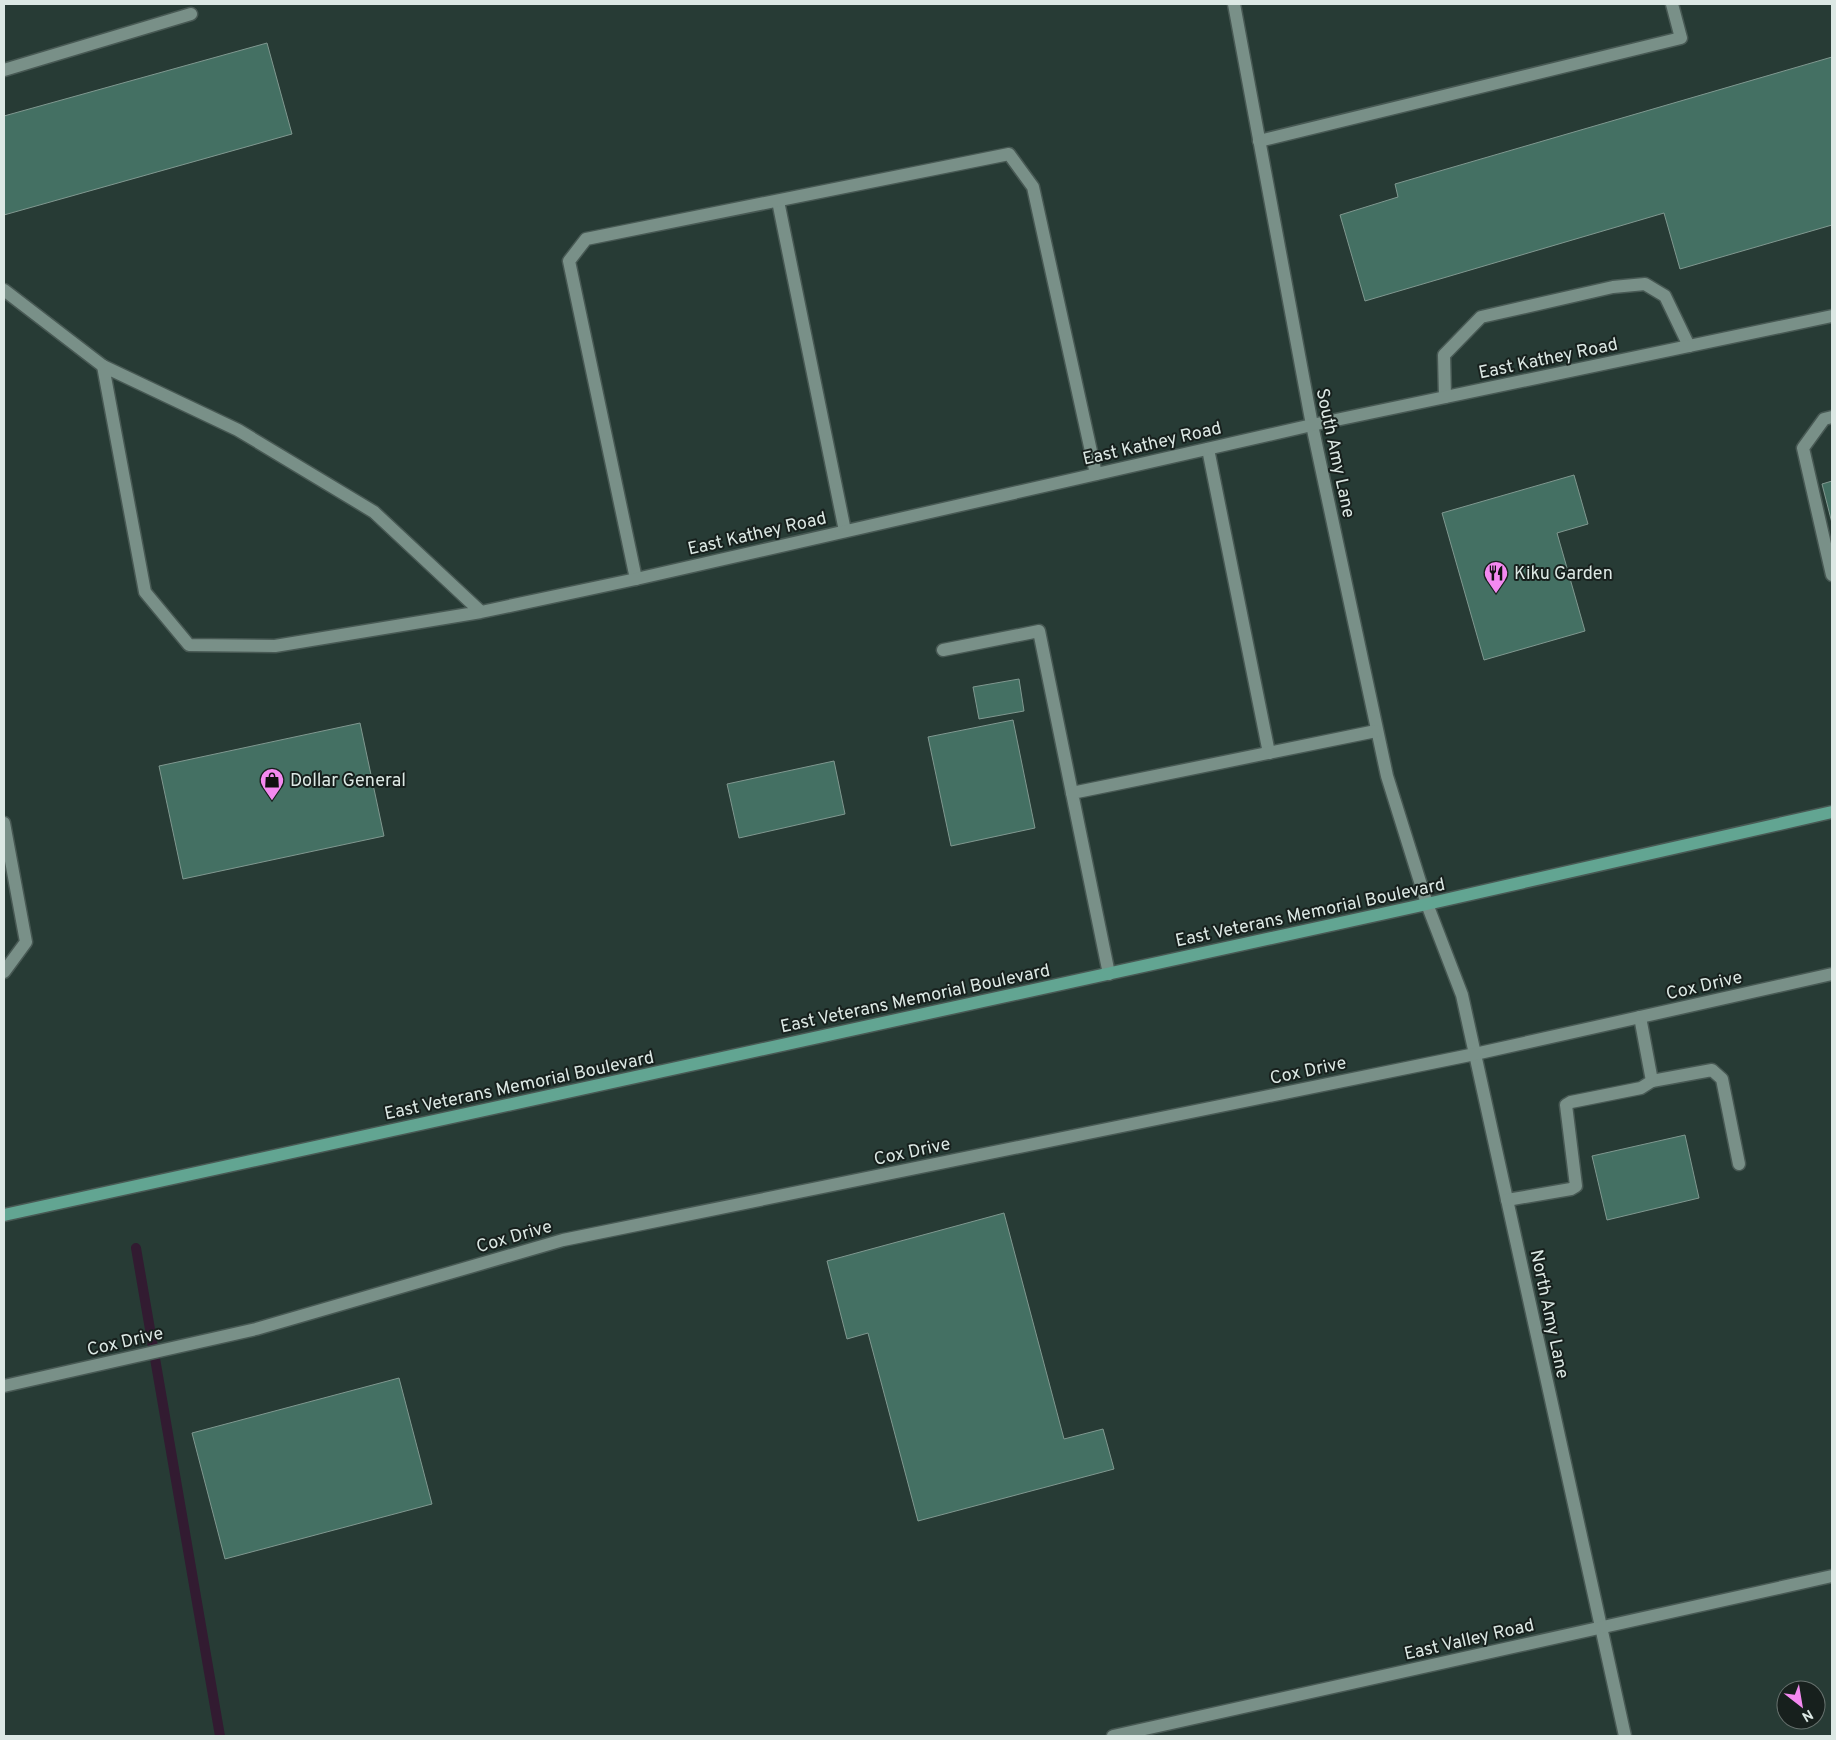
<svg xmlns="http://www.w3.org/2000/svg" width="1836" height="1740" font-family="Overpass,sans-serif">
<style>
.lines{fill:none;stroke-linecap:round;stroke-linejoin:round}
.stream{stroke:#321b31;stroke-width:10}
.building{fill:#447063;stroke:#809890}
.minor-casing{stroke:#485954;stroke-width:15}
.major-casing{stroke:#485954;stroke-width:15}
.minor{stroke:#799088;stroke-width:12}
.major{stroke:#62a592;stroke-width:12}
.labels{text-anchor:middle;stroke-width:4;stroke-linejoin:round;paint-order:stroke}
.street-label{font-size:18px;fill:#dce8e4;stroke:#17201d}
.poi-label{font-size:18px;fill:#dce8e4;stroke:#17201d;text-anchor:start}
</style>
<rect width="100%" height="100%" fill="#273b35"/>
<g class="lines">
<polyline class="stream" points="136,1248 220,1736"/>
</g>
<g class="building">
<polygon points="267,43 292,134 4,215 4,116"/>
<polygon points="1832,57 1832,225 1680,269 1664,213 1365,301 1340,215 1398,197 1395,184"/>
<polygon points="1574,475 1588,524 1557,533 1585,631 1484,660 1442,513"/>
<polygon points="1832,481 1832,523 1822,484"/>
<polygon points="1019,679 1024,711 979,719 973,687"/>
<polygon points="1013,720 1035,828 951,846 928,737"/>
<polygon points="360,723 384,836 183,879 159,766"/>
<polygon points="834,761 845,814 739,838 727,784"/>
<polygon points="1685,1135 1699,1198 1607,1220 1592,1156"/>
<polygon points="1004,1213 1064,1439 1103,1429 1114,1469 918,1521 868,1333 847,1339 827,1261"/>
<polygon points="399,1378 432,1504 225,1559 192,1433"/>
</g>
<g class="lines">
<g class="minor-casing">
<g id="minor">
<polyline points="1234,4 1312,425 1387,776 1427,904 1462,995 1625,1736"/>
<polyline points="4,70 191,14"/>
<polyline points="1259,141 1681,38 1672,4"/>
<polyline points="778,201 845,531"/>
<polyline points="4,290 103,366"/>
<polyline points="1445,397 1444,355 1481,317 1613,287 1645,284 1665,296 1689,346"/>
<polyline points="1832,417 1824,419 1803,448 1832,575"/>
<polyline points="1208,449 1269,753"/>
<polyline points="636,579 569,261 586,239 1009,154 1033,187 1096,474"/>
<polyline points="481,612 374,512 238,430 103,366 145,592 189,645 275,646 481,612 636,579 1312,425 1832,316"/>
<polyline points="943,650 1039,631 1072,793"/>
<polyline points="4,823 26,942 4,972"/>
<polyline points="1109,974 1072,793 1376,731"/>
<polyline points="1652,1081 1712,1070 1722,1079 1739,1164"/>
<polyline points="1507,1200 1571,1189 1576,1186 1566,1105 1571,1102 1641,1088 1652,1081 1640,1017"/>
<polyline points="4,1386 256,1329 563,1240 1475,1054 1832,974"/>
<polyline points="1113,1736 1832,1576"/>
</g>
</g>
<g class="major-casing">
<polyline id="major" points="4,1215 1427,904 1832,812"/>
</g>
<use href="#minor" class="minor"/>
<use href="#major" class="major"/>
</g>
<defs>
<g id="restaurant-pin" transform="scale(1.25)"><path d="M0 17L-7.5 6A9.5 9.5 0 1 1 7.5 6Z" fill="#f489f0" stroke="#17201d"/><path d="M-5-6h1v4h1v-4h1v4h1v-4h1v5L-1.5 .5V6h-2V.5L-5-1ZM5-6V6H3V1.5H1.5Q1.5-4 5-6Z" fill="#111"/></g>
<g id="shop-pin" transform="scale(1.25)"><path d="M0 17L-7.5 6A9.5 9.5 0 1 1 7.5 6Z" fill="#f489f0" stroke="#17201d"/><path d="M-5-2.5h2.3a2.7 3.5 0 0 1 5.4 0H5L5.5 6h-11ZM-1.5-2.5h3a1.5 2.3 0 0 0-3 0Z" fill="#111"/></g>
</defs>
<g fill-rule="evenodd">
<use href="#restaurant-pin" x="1496" y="573"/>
<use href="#shop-pin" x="272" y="780"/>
</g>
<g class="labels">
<g class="street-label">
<text transform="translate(1548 358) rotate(-12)" y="6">East Kathey Road</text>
<text transform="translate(1152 443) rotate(-13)" y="6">East Kathey Road</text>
<text transform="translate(1336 453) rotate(78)" y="6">South Amy Lane</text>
<text transform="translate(757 533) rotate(-13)" y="6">East Kathey Road</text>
<text transform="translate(1310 912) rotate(-12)" y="6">East Veterans Memorial Boulevard</text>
<text transform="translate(1704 985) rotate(-13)" y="6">Cox Drive</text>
<text transform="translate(915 998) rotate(-12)" y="6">East Veterans Memorial Boulevard</text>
<text transform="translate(1308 1070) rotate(-12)" y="6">Cox Drive</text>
<text transform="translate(519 1085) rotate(-12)" y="6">East Veterans Memorial Boulevard</text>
<text transform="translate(912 1151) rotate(-12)" y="6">Cox Drive</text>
<text transform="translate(514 1236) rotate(-16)" y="6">Cox Drive</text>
<text transform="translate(1550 1314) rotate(78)" y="6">North Amy Lane</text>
<text transform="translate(125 1341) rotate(-13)" y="6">Cox Drive</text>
<text transform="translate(1469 1639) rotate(-13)" y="6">East Valley Road</text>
</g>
<g class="poi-label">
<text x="1514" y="579">Kiku Garden</text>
<text x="290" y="786">Dollar General</text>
</g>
</g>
<rect width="1836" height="1740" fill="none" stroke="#dce8e4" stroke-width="10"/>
<g transform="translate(1801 1705) rotate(149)"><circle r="24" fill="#17201d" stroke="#66706d"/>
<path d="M0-4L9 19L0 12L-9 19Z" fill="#f489f0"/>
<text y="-8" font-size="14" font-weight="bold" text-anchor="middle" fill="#dce8e4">N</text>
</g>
</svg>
